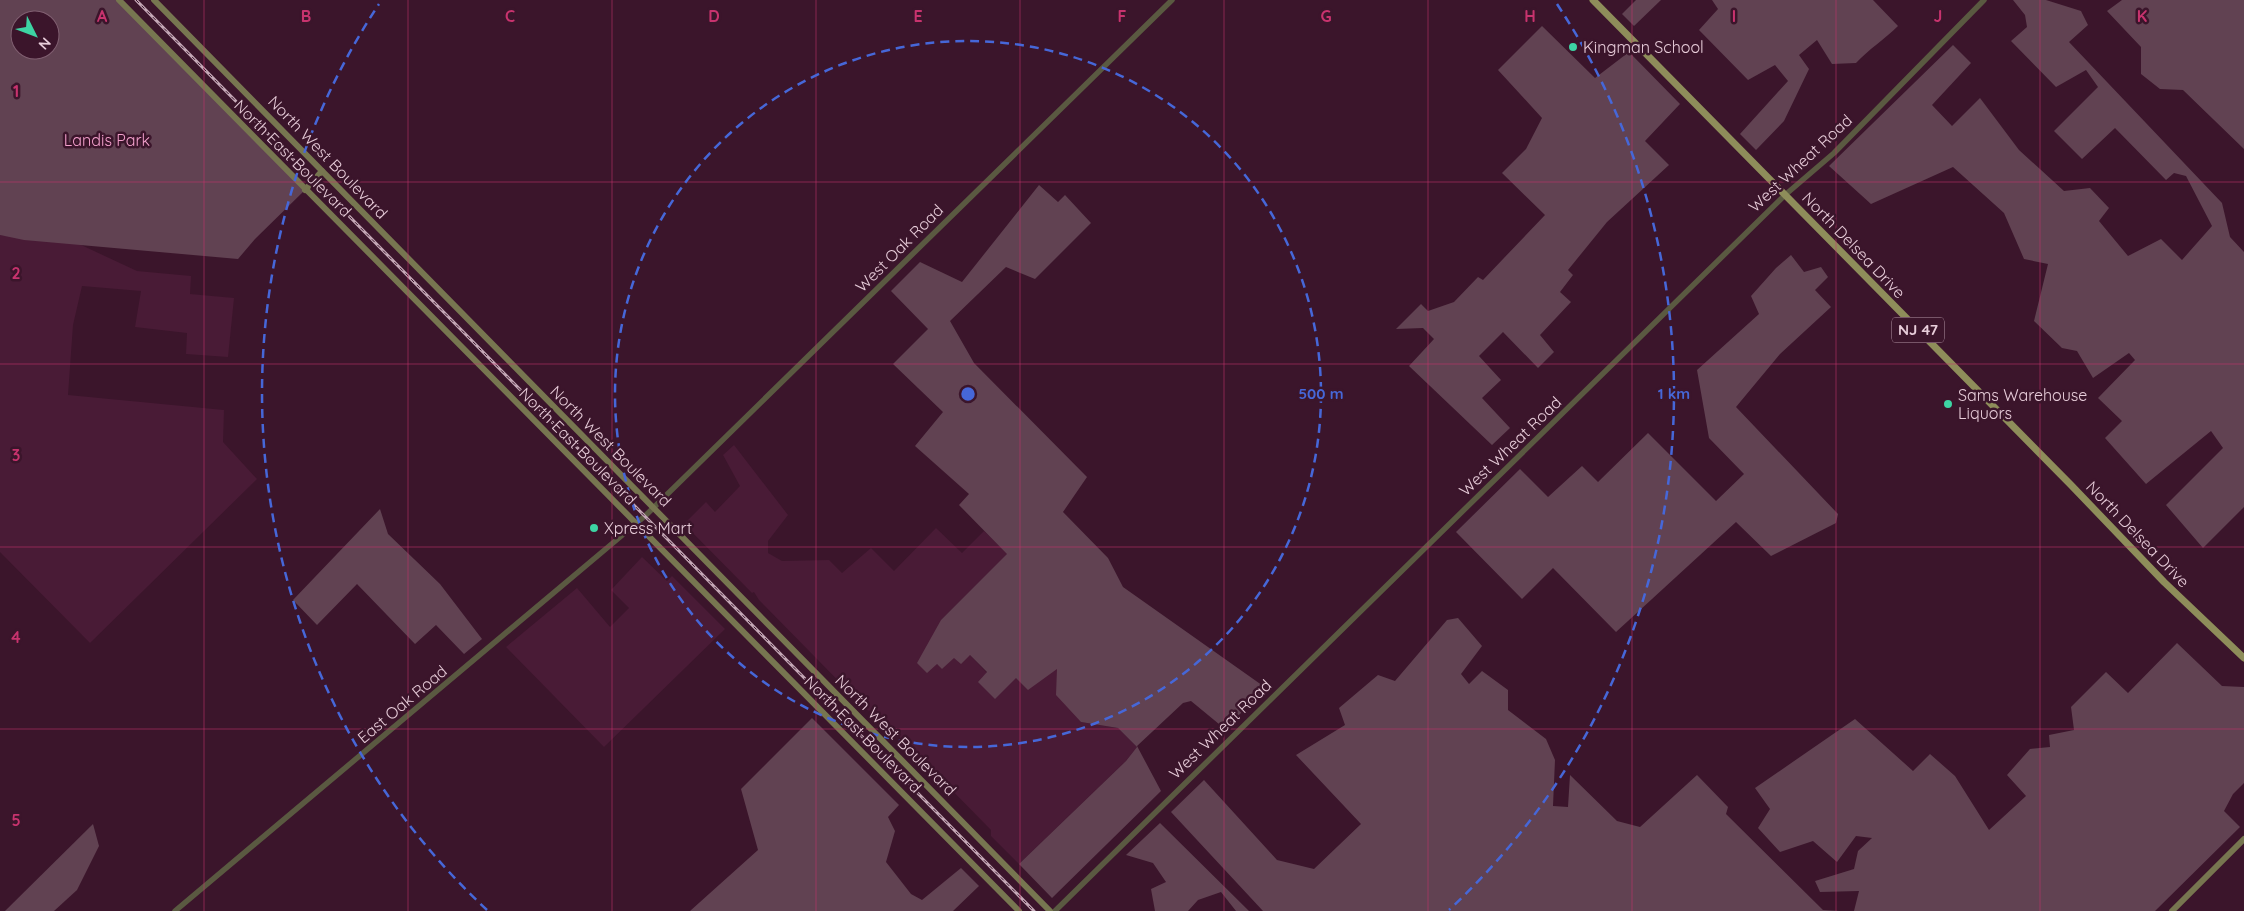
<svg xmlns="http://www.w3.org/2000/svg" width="2244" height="911" font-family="Quicksand,sans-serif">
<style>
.built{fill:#491b36}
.green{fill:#614252;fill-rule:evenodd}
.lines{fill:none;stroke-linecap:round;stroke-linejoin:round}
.tertiary{stroke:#5a5941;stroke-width:5.5}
.secondary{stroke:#777650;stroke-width:6}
.primary{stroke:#8e8d5a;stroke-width:7}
.rail-casing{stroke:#c5a8b7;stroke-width:3}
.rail{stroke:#3b152b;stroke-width:1;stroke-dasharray:4;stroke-linecap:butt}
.grid{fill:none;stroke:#c8336e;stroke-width:1;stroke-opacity:0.55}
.ring{fill:none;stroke:#4667d8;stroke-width:2.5;stroke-dasharray:9 6}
.poi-dot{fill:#3dd4a3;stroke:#3b152b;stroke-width:2}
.labels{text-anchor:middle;stroke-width:5;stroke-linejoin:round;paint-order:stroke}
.shield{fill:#3b152b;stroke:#b496a6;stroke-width:1}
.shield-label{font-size:15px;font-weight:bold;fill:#e8cdda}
.poi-label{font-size:16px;fill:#e8cdda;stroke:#3b152b;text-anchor:start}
.park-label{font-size:16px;fill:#f4a1cd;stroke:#3b152b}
.street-label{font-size:16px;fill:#e8cdda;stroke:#3b152b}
.grid-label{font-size:16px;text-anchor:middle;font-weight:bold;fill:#c8336e;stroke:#3b152b;stroke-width:5;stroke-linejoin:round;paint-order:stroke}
.centre{fill:#4667d8;stroke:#3b152b;stroke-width:2.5}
.ring-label{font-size:15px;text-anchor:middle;font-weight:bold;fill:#4667d8;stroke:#3b152b;stroke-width:5;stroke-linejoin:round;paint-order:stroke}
</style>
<rect width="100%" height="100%" fill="#3b152b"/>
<g class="built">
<polygon points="0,235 79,244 137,271 191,276 190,294 234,298 228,357 186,354 187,333 135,327 141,291 82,286 73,325 68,395 224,410 223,442 257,479 90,643 0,552"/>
<polygon points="734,445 788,515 768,541 768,553 782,561 829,560 842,573 871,548 894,571 936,528 962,553 984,531 1008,554 941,620 937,664 942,669 954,657 970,655 987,673 1016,678 1057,668 1081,722 1118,728 1137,747 1126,761 1019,864 991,836 991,830 875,712 867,710 759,600 754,592 752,593 684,524 706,502 715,512 740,486 723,455"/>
<polygon points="642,557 667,581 672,576 725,629 604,747 506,647 577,588 610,627 629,608 611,590"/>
</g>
<g class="green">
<path d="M0,0H119L305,190L255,239L238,259L24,240L0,235ZM20,20H50V50H20Z"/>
<polygon points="1636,0 1661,0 1634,26 1622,14"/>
<path d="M1712,0H1873L1898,26C1885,39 1869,49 1856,63L1832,64L1817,40L1799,55L1809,69L1784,121L1756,150L1740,134L1788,81L1775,65L1748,80L1699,30L1718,9Z"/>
<polygon points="2013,0 2046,0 2081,11 2088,25 2069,42 2222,203 2230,237 2244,252 2244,507 2203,548 2166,505 2223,448 2211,431 2146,484 2105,438 2122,421 2098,398 2135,360 2129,353 2093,378 2077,351 2062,348 2034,321 2048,264 2024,259 2004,213 1953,167 1871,204 1829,166 1953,45 1971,63 1932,105 1952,126 1980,98 2019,150 2064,191 2090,188 2109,208 2099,221 2128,256 2161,239 2182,260 2212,226 2186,176 2174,173 2166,180 2115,128 2082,159 2054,131 2098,87 2086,70 2056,87 2011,41 2027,27 2025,15"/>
<polygon points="2122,0 2244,0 2244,149 2183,90 2160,89 2141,74 2141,47 2107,11"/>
<polygon points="1542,26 1595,78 1629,52 1680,104 1645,141 1669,165 1607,222 1568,270 1573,275 1560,292 1571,302 1540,335 1554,352 1538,368 1503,332 1479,356 1501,380 1482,398 1510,428 1492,445 1409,366 1434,339 1423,328 1396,329 1421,304 1428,311 1454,302 1478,277 1483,280 1545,215 1502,173 1526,149 1542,118 1498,70"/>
<polygon points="1039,185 1058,202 1065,195 1091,223 1035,279 1006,267 950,321 974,363 1087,477 1063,512 1108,558 1123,587 1266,688 1225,729 1191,701 1183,703 1137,746 1161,791 1052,898 1019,864 1126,761 1137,747 1118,728 1081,722 1056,695 1057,669 1028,690 1016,678 995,699 978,682 987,672 970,655 961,664 954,658 942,669 937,664 927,673 917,663 941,620 1007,554 959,505 969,494 915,446 943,412 893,364 928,329 891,291 920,262 962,282"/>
<polygon points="1791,255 1804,272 1821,267 1828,277 1815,290 1831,307 1780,354 1736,407 1838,514 1836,523 1771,556 1736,522 1616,632 1553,568 1522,599 1456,532 1520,469 1548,497 1582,466 1598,482 1648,433 1716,501 1744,474 1709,438 1697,370 1759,314 1751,296 1776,268"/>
<polygon points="380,509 388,534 440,584 482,639 464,654 436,625 415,644 357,584 317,625 293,600"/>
<polygon points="1458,618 1482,646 1461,674 1469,684 1482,671 1508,690 1508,710 1546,739 1555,760 1553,806 1568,807 1570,775 1617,821 1640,827 1697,775 1728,807 1726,814 1823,910 1840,911 1263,911 1171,812 1204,780 1277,860 1314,869 1361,824 1296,755 1345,725 1339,708 1378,675 1395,681 1447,620"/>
<polygon points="2177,643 2222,686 2244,687 2244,783 2233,794 2224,811 2240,827 2155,911 1854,911 1859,891 1820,892 1815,881 1854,869 1858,851 1872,838 1856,836 1837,862 1813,841 1780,852 1758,828 1770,809 1755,788 1855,719 1913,771 1930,754 1955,776 1989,830 2026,796 2007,775 2030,749 2050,747 2049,735 2074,730 2071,707 2106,672 2128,693"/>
<polygon points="812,718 899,805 888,817 895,831 886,862 911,894 922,900 961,868 979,886 953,911 690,911 758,850 741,789"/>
<polygon points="1160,823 1249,911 1236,911 1221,892 1198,900 1188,911 1155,911 1151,889 1166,882 1153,863 1126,855"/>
<polygon points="93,824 99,846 77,890 54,911 5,911"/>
</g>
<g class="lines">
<g class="tertiary">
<polyline points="175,911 645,516 1172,0"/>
<polyline points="1055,911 1785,195 1834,153 1984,0"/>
</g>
<g class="secondary">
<polyline points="119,0 1019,911"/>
<polyline points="154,0 1050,911"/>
<polyline points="305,190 322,171"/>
<polyline points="2172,911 2244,839"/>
</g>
<polyline class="primary" points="1593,0 2071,485 2164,582 2244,658"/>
<g class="rail-casing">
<polyline id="rail" points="136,0 1034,911"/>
</g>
<use href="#rail" class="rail"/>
</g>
<path class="grid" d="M204,0V911M408,0V911M612,0V911M816,0V911M1020,0V911M1224,0V911M1428,0V911M1632,0V911M1836,0V911M2040,0V911M0,182H2244M0,364H2244M0,547H2244M0,729H2244"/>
<g class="ring">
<circle cx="968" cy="394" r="353"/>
<path d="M487 910A706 706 0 0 1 379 4M1557 4A706 706 0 0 1 1449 910"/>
</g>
<g class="poi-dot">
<circle cx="1573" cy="47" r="5"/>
<circle cx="1948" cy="404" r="5"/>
<circle cx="594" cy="528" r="5"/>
</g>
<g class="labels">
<rect class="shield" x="1892" y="317.5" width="52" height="25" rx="4"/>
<g class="shield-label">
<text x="1918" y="335">NJ 47</text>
</g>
<g class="poi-label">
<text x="1583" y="53">Kingman School</text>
<text x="1958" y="401">Sams Warehouse<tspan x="1958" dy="18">Liquors</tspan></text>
<text x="604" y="534">Xpress Mart</text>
</g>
<g class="park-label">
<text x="107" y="146">Landis Park</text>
</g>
<g class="street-label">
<text transform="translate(328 157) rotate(46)" y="6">North West Boulevard</text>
<text transform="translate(293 158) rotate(45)" y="6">North East Boulevard</text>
<text transform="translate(1800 163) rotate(-43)" y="6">West Wheat Road</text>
<text transform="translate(1854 245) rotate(46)" y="6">North Delsea Drive</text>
<text transform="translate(899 248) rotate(-45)" y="6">West Oak Road</text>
<text transform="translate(578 446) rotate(45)" y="6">North East Boulevard</text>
<text transform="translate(611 446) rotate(45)" y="6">North West Boulevard</text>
<text transform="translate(1510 446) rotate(-44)" y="6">West Wheat Road</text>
<text transform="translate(2138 534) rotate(46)" y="6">North Delsea Drive</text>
<text transform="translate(402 704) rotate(-40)" y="6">East Oak Road</text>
<text transform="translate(1220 729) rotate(-44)" y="6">West Wheat Road</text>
<text transform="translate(863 734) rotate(45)" y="6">North East Boulevard</text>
<text transform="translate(896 735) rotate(45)" y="6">North West Boulevard</text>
</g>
</g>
<g class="grid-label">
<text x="102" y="22">A</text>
<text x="306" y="22">B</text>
<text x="510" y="22">C</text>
<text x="714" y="22">D</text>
<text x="918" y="22">E</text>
<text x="1122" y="22">F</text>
<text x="1326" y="22">G</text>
<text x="1530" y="22">H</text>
<text x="1734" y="22">I</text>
<text x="1938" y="22">J</text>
<text x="2142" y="22">K</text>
<text x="16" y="97">1</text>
<text x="16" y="279">2</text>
<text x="16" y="461">3</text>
<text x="16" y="643">4</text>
<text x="16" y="826">5</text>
</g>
<circle cx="968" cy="394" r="8" class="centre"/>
<g class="ring-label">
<text x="1321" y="399">500 m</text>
<text x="1674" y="399">1 km</text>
</g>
<g transform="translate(35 35) rotate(132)"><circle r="24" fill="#3b152b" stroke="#805f71"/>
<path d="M0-4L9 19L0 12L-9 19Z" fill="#3dd4a3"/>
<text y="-8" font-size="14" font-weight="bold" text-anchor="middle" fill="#e8cdda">N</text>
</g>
</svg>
